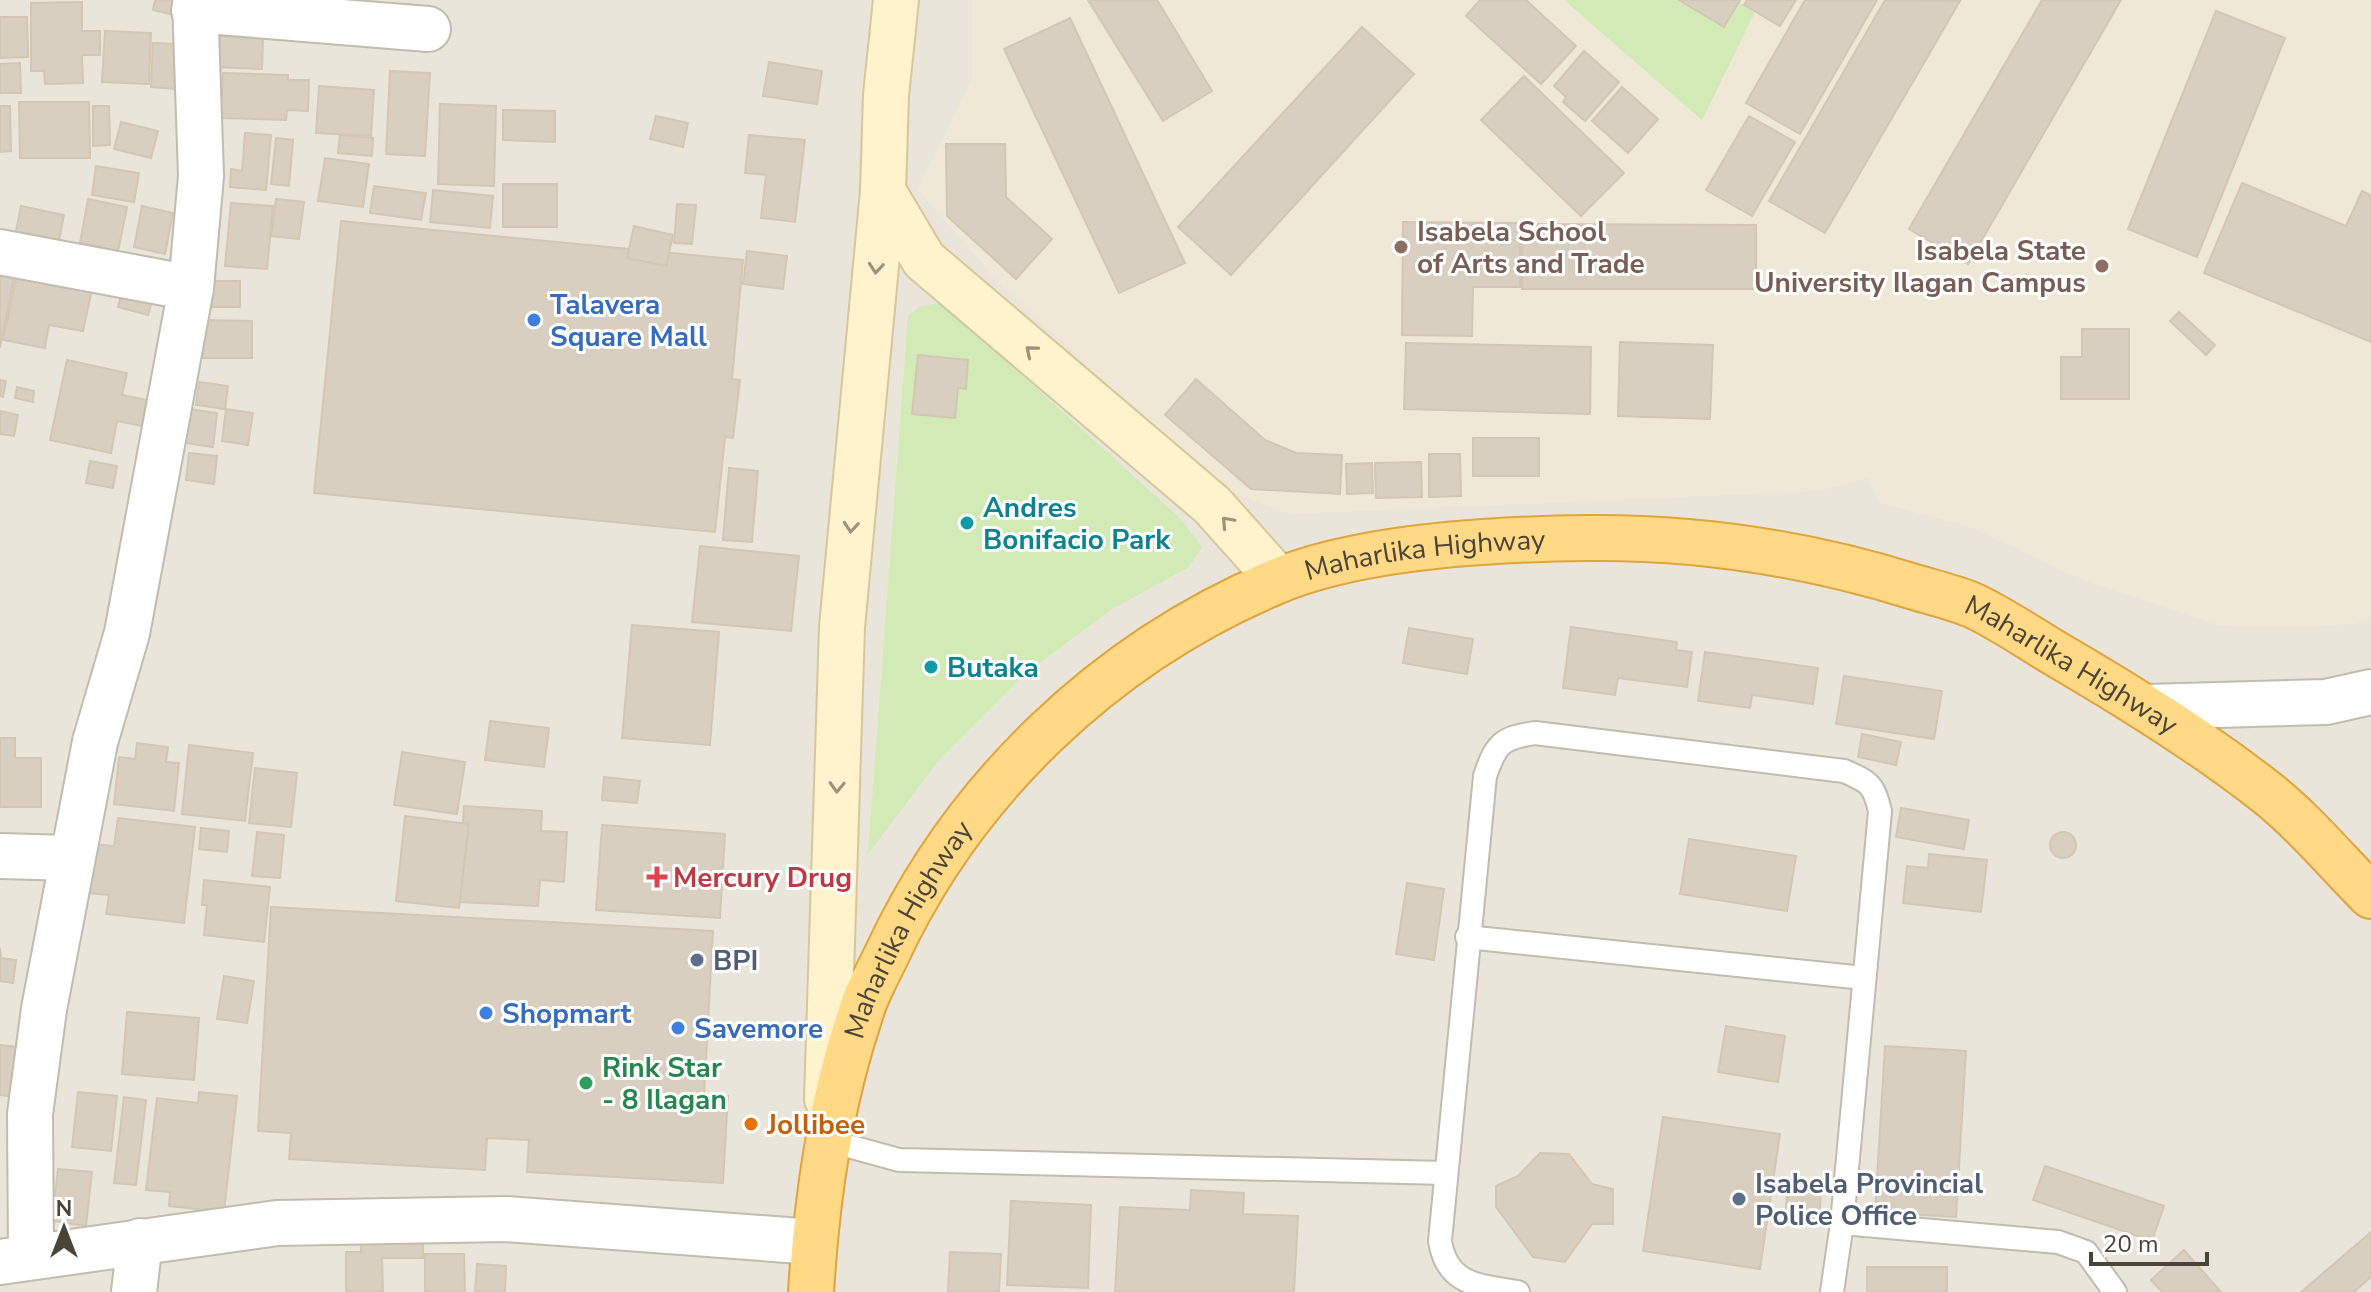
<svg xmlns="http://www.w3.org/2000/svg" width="2371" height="1292" font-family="'Nunito Sans',sans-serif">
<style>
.residential{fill:#eae5da}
.education{fill:#efe8d6}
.green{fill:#d2eab5}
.building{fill:#d8cfc1;stroke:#d3c7b4;stroke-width:2}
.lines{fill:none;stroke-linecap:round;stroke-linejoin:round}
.service-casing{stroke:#c2bbae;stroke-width:26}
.minor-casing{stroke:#c2bbae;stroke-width:48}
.tertiary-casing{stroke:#c2bbae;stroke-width:48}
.secondary-casing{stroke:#d6c79b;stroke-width:48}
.trunk-casing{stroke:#e0a43c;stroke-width:48}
.service{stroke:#fff;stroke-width:22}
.minor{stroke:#fff;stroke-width:44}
.tertiary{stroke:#fff;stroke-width:44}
.secondary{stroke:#fff3cd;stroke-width:44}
.trunk{stroke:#ffd985;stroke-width:44}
.oneway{stroke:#9c937c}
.education-dot{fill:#8d6e63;stroke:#fff;stroke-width:3}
.shop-dot{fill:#3f7fe0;stroke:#fff;stroke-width:3}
.culture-dot{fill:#0f9aa8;stroke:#fff;stroke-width:3}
.health-dot{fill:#e0444e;stroke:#fff;stroke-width:3}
.service-dot{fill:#5c6f8a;stroke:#fff;stroke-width:3}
.leisure-dot{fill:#2e9e5b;stroke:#fff;stroke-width:3}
.food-dot{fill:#e8710a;stroke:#fff;stroke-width:3}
.labels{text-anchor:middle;stroke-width:6;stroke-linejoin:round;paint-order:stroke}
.education-label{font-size:28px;font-weight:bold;fill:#785e54;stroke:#fff;text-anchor:start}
.shop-label{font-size:28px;font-weight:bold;fill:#366cbe;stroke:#fff;text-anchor:start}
.culture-label{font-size:28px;font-weight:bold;fill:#0d838f;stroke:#fff;text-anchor:start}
.street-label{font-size:28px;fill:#4b4439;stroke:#fff}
.health-label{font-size:28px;font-weight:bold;fill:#be3a42;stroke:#fff;text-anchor:start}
.service-label{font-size:28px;font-weight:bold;fill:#4e5e75;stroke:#fff;text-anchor:start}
.leisure-label{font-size:28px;font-weight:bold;fill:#27864d;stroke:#fff;text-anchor:start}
.food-label{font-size:28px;font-weight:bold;fill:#c56008;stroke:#fff;text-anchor:start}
</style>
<rect width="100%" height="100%" fill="#f6f3ec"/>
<rect class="residential" x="0" y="0" width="2371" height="1292"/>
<polygon class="education" points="972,0 2371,0 2371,619 2355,624 2283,627 2217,625 2077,578 1973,528 1878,502 1868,478 1818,491 1289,514 1215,486 1003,287 918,190 972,78"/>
<g class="green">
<polygon points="1564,0 1736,0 1755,12 1702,120"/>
<polygon points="942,303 1180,518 1202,547 1189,567 1112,609 1026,673 939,760 868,854 908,316 921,306"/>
</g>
<g class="building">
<polygon points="155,0 182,0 178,16 153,10"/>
<polygon points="1088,0 1157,0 1212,91 1163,121"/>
<polygon points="1480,0 1526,0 1576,46 1541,84 1466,16"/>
<polygon points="1679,0 1740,0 1724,27"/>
<polygon points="1747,0 1796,0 1780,26 1744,5"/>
<polygon points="1805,0 1877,0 1800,134 1746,103"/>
<polygon points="1885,0 1960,1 1825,233 1769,201"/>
<polygon points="2042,0 2121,0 1968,264 1909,229"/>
<polygon points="82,2 82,31 100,31 100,55 82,55 83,83 45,84 44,71 31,71 31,3"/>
<polygon points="2216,11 2285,38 2197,257 2128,229"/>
<polygon points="0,17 27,17 28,57 0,58"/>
<polygon points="1070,18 1185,263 1119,293 1004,49"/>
<polygon points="1362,27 1414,74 1231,275 1178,227"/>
<polygon points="105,31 151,33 149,84 102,82"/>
<polygon points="215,36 263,38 262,69 214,67"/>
<polygon points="153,43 177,44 175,89 151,87"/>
<polygon points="1584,51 1619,82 1585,121 1563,102 1566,97 1554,86"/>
<polygon points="769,62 822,71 817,104 763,96"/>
<polygon points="20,63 21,93 0,93 0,64"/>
<polygon points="390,71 430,73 425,156 386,154"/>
<polygon points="223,73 288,75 288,80 309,80 308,111 287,110 286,120 221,118"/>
<polygon points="1524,76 1624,173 1581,216 1481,120"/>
<polygon points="319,86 374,90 371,136 316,133"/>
<polygon points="1622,87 1658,119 1628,153 1592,121"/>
<polygon points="19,102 89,102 90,158 20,158"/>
<polygon points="440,104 496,106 494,186 438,184"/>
<polygon points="0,106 10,106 11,151 0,152"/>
<polygon points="93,106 109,106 110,145 93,146"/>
<polygon points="503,110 555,111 555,142 503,140"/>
<polygon points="656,116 688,123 683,147 650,139"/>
<polygon points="1749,116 1795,142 1752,216 1706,190"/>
<polygon points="121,122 158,131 151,158 114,149"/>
<polygon points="245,133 271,135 266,190 230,187 231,169 242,171"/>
<polygon points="340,135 373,138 372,156 338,153"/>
<polygon points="749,135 805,140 795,222 761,218 766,175 745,173"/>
<polygon points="276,138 293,140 289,186 271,184"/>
<polygon points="946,144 1005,144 1006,197 1052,239 1016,279 947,216"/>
<polygon points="325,158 369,164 363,207 318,201"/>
<polygon points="96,166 139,173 134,202 92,195"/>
<polygon points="2242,183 2346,226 2362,191 2371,195 2371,342 2204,273"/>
<rect x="503" y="184" width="54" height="43"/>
<polygon points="374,186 426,193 421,220 370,213"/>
<polygon points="433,190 493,196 490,228 430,222"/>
<polygon points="88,199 127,207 118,251 80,243"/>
<polygon points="276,199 304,202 299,239 271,236"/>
<polygon points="231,203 273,206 267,269 225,266"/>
<polygon points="677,204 696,205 692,244 674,243"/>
<polygon points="21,206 64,215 56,255 13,246"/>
<polygon points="142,206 173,213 165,254 134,247"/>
<polygon points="341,221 743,260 732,379 740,380 733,438 725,437 715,532 314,493"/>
<polygon points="1403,222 1520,223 1520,287 1473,287 1472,336 1402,335"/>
<polygon points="1522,224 1756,225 1756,289 1522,289"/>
<polygon points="634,226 673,235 666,266 627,258"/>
<polygon points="747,251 787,256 783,289 743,284"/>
<polygon points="0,264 16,267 0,348"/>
<polygon points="18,269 93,285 83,331 49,325 45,348 3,340"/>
<polygon points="126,276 157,284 148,315 118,307"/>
<polygon points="209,281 240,281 240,307 208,307"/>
<polygon points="2179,312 2215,345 2206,355 2170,321"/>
<polygon points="203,320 252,321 252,358 203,358"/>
<polygon points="2082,329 2129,329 2129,399 2061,399 2061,357 2082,357"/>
<polygon points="1620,342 1713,345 1710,419 1618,416"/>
<polygon points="1406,343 1591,347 1590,414 1404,409"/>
<polygon points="918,355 968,360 966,389 958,388 955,418 912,414"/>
<polygon points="67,360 127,373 122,395 147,400 142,426 117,421 111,453 50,440"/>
<polygon points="1196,379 1265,440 1296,453 1342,455 1340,494 1251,489 1165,415"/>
<polygon points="0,380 6,381 3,397 0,396"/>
<polygon points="199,382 228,386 225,409 196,405"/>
<polygon points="17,387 34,391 33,402 15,398"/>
<polygon points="189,409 217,413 213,447 185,443"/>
<polygon points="226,409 253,413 248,445 222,441"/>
<polygon points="0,411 18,415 14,436 0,434"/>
<rect x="1473" y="438" width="66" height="38"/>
<polygon points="189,453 217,456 214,484 186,480"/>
<polygon points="1429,454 1460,454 1461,496 1429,497"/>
<polygon points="90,461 117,466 113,488 86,483"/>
<polygon points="1421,462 1422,497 1376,498 1375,463"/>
<polygon points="1372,463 1373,493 1347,494 1346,464"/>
<polygon points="729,468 758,471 752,542 723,540"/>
<polygon points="700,546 799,556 791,631 692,622"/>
<polygon points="632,625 719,632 710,745 622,738"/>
<polygon points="1571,627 1677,642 1676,650 1692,652 1687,687 1618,678 1615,695 1563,688"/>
<polygon points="1409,628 1473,639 1467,674 1403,663"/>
<polygon points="1705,652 1818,668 1813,704 1752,695 1750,708 1698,701"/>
<polygon points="1844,676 1942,691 1934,739 1836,724"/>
<polygon points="490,721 549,728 544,767 485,760"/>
<polygon points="1862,734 1901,742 1896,765 1858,757"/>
<polygon points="0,738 15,738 15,758 41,758 41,807 0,807"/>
<polygon points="137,743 168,747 166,762 179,763 174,811 114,804 119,757 135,759"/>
<polygon points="189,745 253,753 245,821 182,814"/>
<polygon points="402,752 465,762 457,814 394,805"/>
<polygon points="255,768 297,773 291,827 249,823"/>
<polygon points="604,777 640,781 637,803 602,800"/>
<polygon points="464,806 542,811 541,831 567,832 564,882 540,880 538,906 458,902"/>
<polygon points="1901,808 1969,820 1964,849 1896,837"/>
<polygon points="405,816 469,824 459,908 396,901"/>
<polygon points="118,818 195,827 184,923 106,914 109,895 88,893 94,844 114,846"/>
<polygon points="602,825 725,834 720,918 596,910"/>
<polygon points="201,828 229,831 227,852 199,849"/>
<polygon points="257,832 284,835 280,878 252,876"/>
<circle cx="2063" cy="845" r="13"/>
<polygon points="1689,839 1796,856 1787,911 1680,894"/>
<polygon points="1929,854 1987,860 1981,912 1903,903 1907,866 1928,868"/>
<polygon points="204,880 270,887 264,942 204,935 207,905 202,905"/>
<polygon points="1407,883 1444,889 1434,960 1396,954"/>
<polygon points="271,907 713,931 704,1095 728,1096 723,1183 527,1172 529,1140 487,1138 485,1170 289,1159 291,1133 258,1131"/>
<polygon points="0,948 1,958 16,960 13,983 0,981"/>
<polygon points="224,976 254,981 247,1023 217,1019"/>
<polygon points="127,1012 199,1018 194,1080 122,1074"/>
<polygon points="1726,1026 1785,1036 1778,1082 1718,1072"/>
<polygon points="0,1045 21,1047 15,1097 0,1095"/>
<polygon points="1885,1046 1966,1051 1956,1217 1875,1212"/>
<polygon points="78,1092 117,1096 111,1151 72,1147"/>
<polygon points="199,1092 237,1096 224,1212 169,1206 170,1192 146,1190 157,1098 198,1103"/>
<polygon points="124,1097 146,1100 136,1185 114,1183"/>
<polygon points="1663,1117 1780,1134 1760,1269 1643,1251"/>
<polygon points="1540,1153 1569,1154 1592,1184 1613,1189 1613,1224 1592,1224 1565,1262 1533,1257 1496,1207 1496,1186 1518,1176"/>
<polygon points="2045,1166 2164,1206 2152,1241 2033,1200"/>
<polygon points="58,1169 92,1172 86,1226 52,1221"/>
<polygon points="1787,1189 1821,1190 1819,1224 1785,1223"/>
<polygon points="1191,1190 1244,1193 1243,1214 1298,1216 1294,1292 1115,1292 1120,1207 1190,1210"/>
<polygon points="1011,1201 1091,1205 1088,1288 1007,1285"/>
<polygon points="2371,1232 2371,1277 2354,1292 2301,1292"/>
<polygon points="361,1238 423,1238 423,1258 382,1258 383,1292 346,1292 346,1252 361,1252"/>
<polygon points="2184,1250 2221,1292 2162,1292 2151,1280"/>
<polygon points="950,1252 1001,1254 999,1292 948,1292"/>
<polygon points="425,1254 464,1254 465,1292 425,1292"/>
<polygon points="477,1264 506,1266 505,1292 475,1292"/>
<rect x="1867" y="1267" width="80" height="25"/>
</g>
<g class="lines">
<g class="service-casing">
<g id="service">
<polyline points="1467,937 1864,978"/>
<polyline points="826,1140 899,1160 1445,1173"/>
<polyline points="1842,1223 2058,1242 2086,1252 2115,1292"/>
<path d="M1518,1292C1481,1286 1447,1286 1440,1241L1485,776C1496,744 1501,738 1535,733L1844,771C1869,782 1874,784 1880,811L1842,1223L1832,1292"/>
</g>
</g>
<g class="minor-casing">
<g id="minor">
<polyline points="194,10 428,29"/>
<polyline points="0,252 191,288"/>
<polyline points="0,856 70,858"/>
<polyline points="31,1255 30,1114 44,1009 95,742 127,633 191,288 201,176 195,0"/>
<polyline points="0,1262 277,1223 506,1219 814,1242"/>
<polyline points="134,1292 140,1241"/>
</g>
</g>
<g class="tertiary-casing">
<polyline id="tertiary" points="2146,707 2326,702 2371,692"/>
</g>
<g class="secondary-casing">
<g id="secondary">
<polyline points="883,191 924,260 1212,505 1279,580"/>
<polyline points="827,1099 842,627 883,191 886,95 896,0"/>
</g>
</g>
<g class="trunk-casing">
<g id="trunk">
<path id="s1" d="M811,1292C817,1196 830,1104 861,1012C867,992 878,973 887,954C964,788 1106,653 1275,582C1360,546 1496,539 1588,538C1699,537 1805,553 1911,586C1931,592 1953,597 1972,605C2003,619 2033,641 2063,658C2133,699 2202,742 2266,792C2304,822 2337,862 2371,896"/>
</g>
</g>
<use href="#service" class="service"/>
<use href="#minor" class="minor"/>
<use href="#tertiary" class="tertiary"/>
<use href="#secondary" class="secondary"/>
<use href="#trunk" class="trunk"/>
</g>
<defs><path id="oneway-chevron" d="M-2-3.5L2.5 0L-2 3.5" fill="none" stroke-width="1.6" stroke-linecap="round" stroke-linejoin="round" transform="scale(2)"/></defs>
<g class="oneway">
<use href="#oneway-chevron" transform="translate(876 268) rotate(95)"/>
<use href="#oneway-chevron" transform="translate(1031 351) rotate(-140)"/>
<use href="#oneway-chevron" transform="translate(1227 522) rotate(-132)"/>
<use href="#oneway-chevron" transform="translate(851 527) rotate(95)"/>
<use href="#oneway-chevron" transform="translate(837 787) rotate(92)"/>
</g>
<g class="education-dot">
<circle cx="1401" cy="247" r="8"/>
<circle cx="2102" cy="266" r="8"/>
</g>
<g class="shop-dot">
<circle cx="534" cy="320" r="8"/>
<circle cx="486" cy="1013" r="8"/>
<circle cx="678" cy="1028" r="8"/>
</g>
<g class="culture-dot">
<circle cx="967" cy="523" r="8"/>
<circle cx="931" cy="667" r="8"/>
</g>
<path class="health-dot" d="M653 865h8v8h8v8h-8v8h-8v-8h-8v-8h8z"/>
<g class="service-dot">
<circle cx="697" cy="960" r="8"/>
<circle cx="1739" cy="1199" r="8"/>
</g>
<circle class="leisure-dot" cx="586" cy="1083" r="8"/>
<circle class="food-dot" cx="751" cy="1124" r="8"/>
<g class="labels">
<g class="education-label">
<text x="1417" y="241">Isabela School<tspan x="1417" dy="32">of Arts and Trade</tspan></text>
<text x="2086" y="260" text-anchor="end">Isabela State<tspan x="2086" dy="32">University Ilagan Campus</tspan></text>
</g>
<g class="shop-label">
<text x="550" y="314">Talavera<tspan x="550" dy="32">Square Mall</tspan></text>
<text x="502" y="1023">Shopmart</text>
<text x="694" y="1038">Savemore</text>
</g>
<g class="culture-label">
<text x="983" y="517">Andres<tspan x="983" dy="32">Bonifacio Park</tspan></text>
<text x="947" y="677">Butaka</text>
</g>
<g class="street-label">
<text dy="10" stroke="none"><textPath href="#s1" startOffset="1052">Maharlika Highway</textPath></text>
<text dy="10" stroke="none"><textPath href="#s1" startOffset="1724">Maharlika Highway</textPath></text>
<text dy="10" stroke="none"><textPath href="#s1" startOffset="380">Maharlika Highway</textPath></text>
</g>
<g class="health-label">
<text x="673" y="887">Mercury Drug</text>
</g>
<g class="service-label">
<text x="713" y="970">BPI</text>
<text x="1755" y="1193">Isabela Provincial<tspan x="1755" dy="32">Police Office</tspan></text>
</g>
<g class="leisure-label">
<text x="602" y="1077">Rink Star<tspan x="602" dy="32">- 8 Ilagan</tspan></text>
</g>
<g class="food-label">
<text x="767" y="1134">Jollibee</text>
</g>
</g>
<g transform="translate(64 1228)" stroke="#ffffff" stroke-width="6" paint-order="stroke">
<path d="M0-6L14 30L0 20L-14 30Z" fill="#4b4439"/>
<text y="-12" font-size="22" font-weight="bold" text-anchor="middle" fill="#4b4439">N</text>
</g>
<path d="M2091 1252v12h116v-12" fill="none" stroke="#4b4439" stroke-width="4"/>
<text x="2103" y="1252" font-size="24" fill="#4b4439" stroke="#ffffff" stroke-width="6" paint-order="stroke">20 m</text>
</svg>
